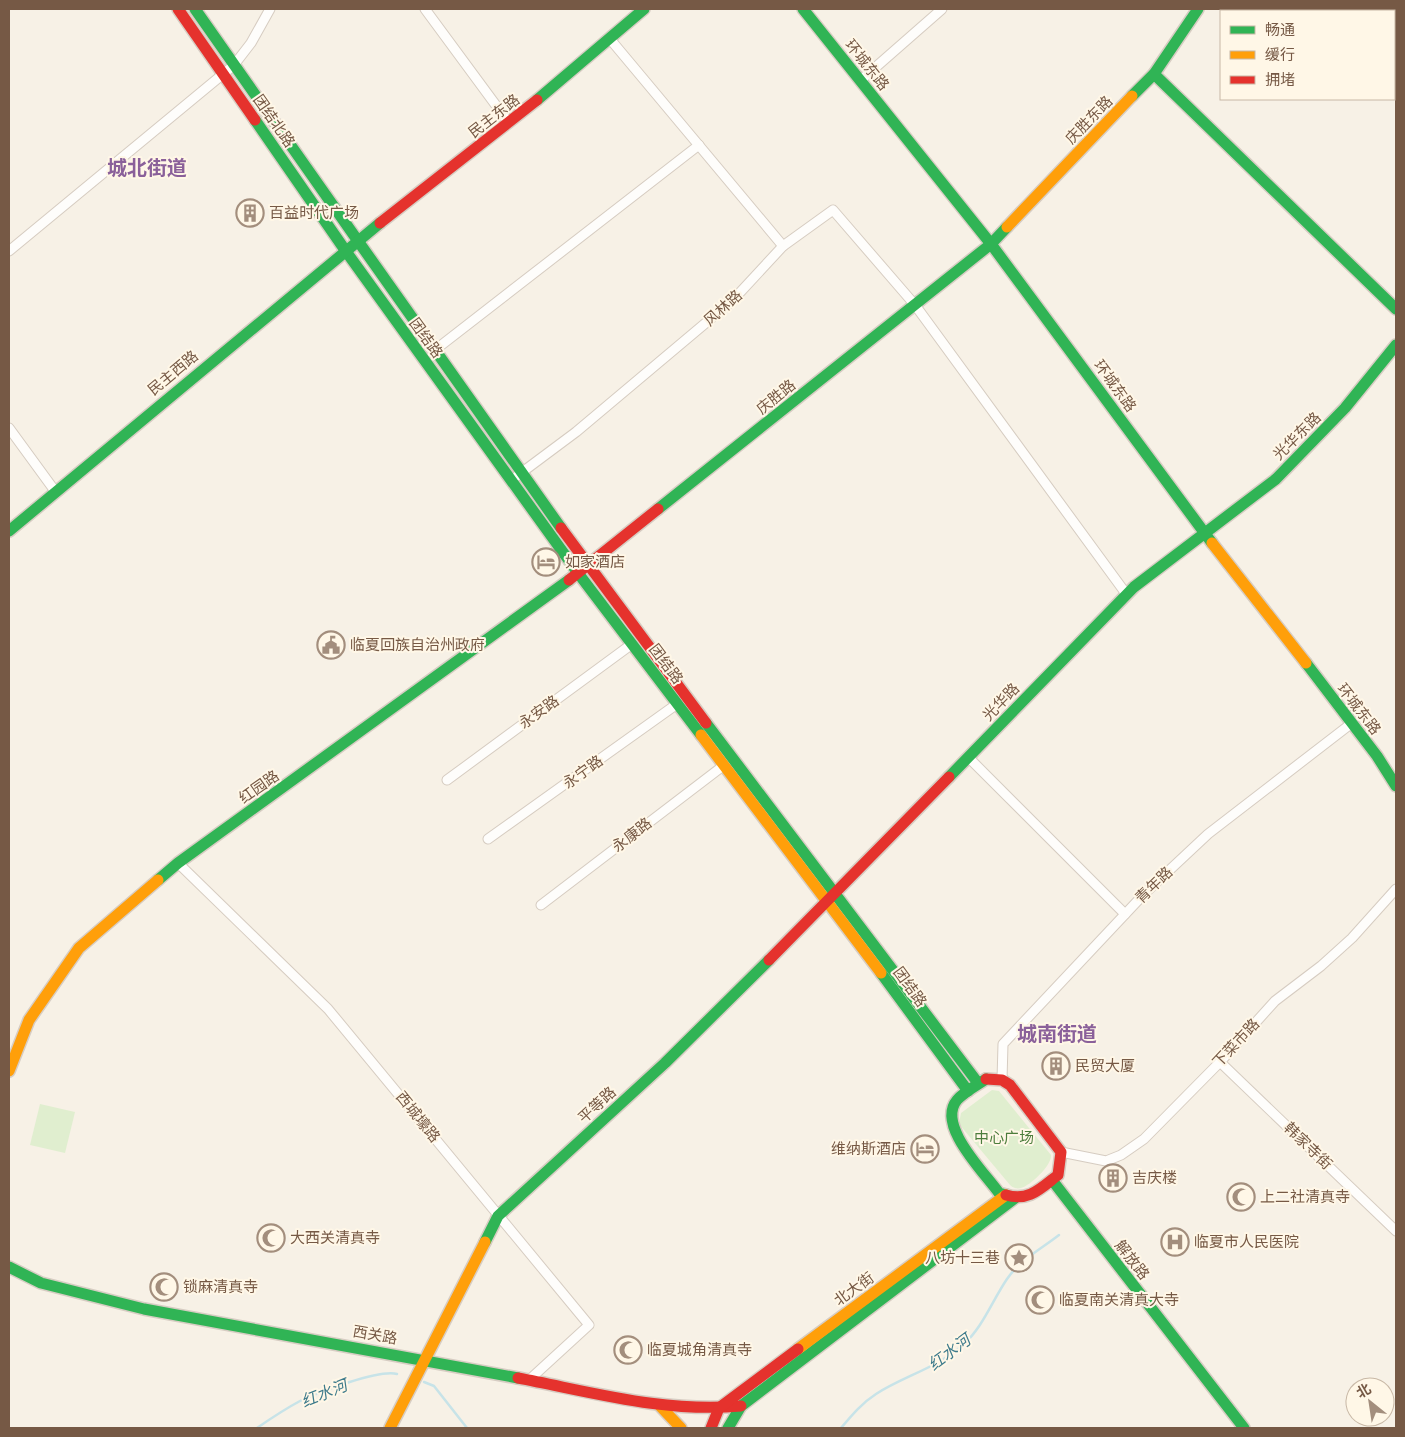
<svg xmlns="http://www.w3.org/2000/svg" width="1405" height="1437" font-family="Barlow,'Noto Sans SC',sans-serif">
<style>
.green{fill:#e0eecf}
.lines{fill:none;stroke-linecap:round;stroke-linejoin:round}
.stream{stroke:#c7e3e8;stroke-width:2.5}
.street-casing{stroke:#d6ccc1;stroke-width:11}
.fast-casing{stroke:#d7cdc3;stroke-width:14}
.slow-casing{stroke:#d7cdc3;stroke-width:14}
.jam-casing{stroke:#d7cdc3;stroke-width:14}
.street{stroke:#fefdfb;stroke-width:9}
.fast{stroke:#30b455;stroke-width:11}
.slow{stroke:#ff9f0a;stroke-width:11}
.jam{stroke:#e5322d;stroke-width:11}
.labels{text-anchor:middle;stroke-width:4;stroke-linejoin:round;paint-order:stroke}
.street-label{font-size:15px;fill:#765945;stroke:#fff7e7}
.poi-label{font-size:15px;fill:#765945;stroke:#fff7e7;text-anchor:start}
.park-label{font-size:15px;fill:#4c7d3c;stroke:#fff7e7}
.water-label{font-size:16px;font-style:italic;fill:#3d7a8b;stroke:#fff7e7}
.district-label{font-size:20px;font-weight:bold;fill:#8a609a;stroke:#fff7e7}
</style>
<rect width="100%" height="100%" fill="#f7f1e6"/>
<g class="green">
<path d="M992,1090L999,1091L1051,1155C1052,1165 1031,1185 1021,1188C1017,1189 1013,1188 1010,1185L959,1124L961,1113Z"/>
<polygon points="40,1104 75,1112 65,1153 30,1145"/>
</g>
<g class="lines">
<g class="stream">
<polyline points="424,1382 434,1386 467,1428"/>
<path d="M257,1428C270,1419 285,1409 300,1401C318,1392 380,1369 397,1374"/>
<path d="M841,1428C852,1415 862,1403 876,1394C904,1376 937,1368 963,1345C983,1327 992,1301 1007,1279C1020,1260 1041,1249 1059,1235"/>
</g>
<g class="street-casing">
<g id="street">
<polyline points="425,9 509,123"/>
<polyline points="610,39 783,246"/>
<polyline points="861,80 942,9"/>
<polyline points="9,251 234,65 251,43 270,9"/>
<polyline points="435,350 699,145"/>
<polyline points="9,428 55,491"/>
<polyline points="517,476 576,432 733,300 783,246 833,210 915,305 1127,595"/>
<polyline points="968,757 1125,914"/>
<polyline points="447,780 632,644"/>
<polyline points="488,839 677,704"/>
<polyline points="178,863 328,1009 589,1325 529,1380"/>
<polyline points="541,905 723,766"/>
<polyline points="1220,1062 1396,1231"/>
<polyline points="1002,1080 1003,1044 1145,893 1208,834 1352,723"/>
<polyline points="1061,1152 1106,1161 1121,1155 1144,1139 1220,1062 1275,1001 1321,966 1352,938 1396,889"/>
</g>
</g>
<g class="fast-casing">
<g id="fast">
<polyline points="195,9 358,241"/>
<polyline points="803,9 991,244 1212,543"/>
<polyline points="1154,74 1396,309"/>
<polyline points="1132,96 1154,74 1198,9"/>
<polyline points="537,100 644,9"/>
<polyline points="255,120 345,250"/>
<polyline points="358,241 561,528"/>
<polyline points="345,250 578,573 701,735"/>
<polyline points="658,509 991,244 1007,227"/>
<polyline points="9,531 380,223"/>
<polyline points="1306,663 1377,756 1396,786"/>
<polyline points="706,723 978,1083"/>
<polyline points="949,777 1134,587 1276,479 1345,408 1396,345"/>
<polyline points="158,880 178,863 569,580"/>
<polyline points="881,973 968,1091"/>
<path d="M986,1079C977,1085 964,1092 957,1100C936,1125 984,1172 999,1193L1006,1195"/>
<polyline points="1052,1180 1244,1428"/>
<polyline points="485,1242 498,1216 665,1063 769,960"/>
<polyline points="9,1267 41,1283 144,1309 518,1378"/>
<polyline points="728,1428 741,1406 1015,1198"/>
</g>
</g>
<g class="slow-casing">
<g id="slow">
<polyline points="1007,227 1132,96"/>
<polyline points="1212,543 1306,663"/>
<polyline points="701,735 881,973"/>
<polyline points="9,1071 29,1020 79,948 158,880"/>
<polyline points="798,1349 1006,1195"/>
<polyline points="660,1406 681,1428"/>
<polyline points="390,1428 485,1242"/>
</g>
</g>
<g class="jam-casing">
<g id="jam">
<polyline points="178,9 255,120"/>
<polyline points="380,223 537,100"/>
<polyline points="561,528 706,723"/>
<polyline points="569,580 658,509"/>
<polyline points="769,960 949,777"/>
<path d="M986,1079L1002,1080L1010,1085L1061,1152L1058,1175C1041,1188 1029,1202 1006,1195"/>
<path d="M518,1378C592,1392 665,1413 741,1406"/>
<polyline points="711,1428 719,1408 798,1349"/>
</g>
</g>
<use href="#street" class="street"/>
<use href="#fast" class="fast"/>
<use href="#slow" class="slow"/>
<use href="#jam" class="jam"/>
</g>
<defs>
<g id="building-ring" transform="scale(1.4375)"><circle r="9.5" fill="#fff7e7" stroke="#a38e7d" stroke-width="1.5"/><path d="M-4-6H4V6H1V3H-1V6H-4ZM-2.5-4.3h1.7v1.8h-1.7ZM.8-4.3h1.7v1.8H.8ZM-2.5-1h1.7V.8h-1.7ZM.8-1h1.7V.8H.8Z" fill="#a38e7d"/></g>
<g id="hotel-ring" transform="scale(1.4375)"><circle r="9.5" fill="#fff7e7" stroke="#a38e7d" stroke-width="1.5"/><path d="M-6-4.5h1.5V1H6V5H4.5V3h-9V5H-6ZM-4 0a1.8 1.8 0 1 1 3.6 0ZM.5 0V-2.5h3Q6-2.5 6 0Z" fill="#a38e7d"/></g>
<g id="civic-ring" transform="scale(1.4375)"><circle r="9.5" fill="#fff7e7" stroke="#a38e7d" stroke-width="1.5"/><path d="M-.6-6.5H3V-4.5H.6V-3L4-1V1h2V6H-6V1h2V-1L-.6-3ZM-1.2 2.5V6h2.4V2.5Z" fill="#a38e7d"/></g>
<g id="mosque-ring" transform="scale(1.4375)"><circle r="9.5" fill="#fff7e7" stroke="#a38e7d" stroke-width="1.5"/><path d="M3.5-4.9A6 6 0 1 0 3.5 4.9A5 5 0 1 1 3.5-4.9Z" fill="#a38e7d"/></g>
<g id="hospital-ring" transform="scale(1.4375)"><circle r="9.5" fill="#fff7e7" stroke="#a38e7d" stroke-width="1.5"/><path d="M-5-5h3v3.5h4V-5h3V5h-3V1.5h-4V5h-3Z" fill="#a38e7d"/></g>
<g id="sight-ring" transform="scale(1.4375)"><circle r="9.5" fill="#fff7e7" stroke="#a38e7d" stroke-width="1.5"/><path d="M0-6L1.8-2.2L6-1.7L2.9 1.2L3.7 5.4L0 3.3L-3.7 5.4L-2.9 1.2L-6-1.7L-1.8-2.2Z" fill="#a38e7d"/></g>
</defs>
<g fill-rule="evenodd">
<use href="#building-ring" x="250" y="213"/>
<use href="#hotel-ring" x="546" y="562"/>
<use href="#civic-ring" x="331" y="645"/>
<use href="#building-ring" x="1056" y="1066"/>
<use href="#hotel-ring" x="925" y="1149"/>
<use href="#building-ring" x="1113" y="1178"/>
<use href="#mosque-ring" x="1241" y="1197"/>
<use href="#mosque-ring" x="271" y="1238"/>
<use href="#hospital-ring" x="1175" y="1242"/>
<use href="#sight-ring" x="1019" y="1258"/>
<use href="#mosque-ring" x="164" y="1287"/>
<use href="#mosque-ring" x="1040" y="1300"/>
<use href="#mosque-ring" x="628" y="1350"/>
</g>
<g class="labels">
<g class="street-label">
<text transform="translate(867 65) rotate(51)" y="5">环城东路</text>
<text transform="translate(494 116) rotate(-38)" y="5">民主东路</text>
<text transform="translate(1089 120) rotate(-46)" y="5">庆胜东路</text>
<text transform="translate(274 121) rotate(55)" y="5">团结北路</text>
<text transform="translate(723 308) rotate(-42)" y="5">风林路</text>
<text transform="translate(426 338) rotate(54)" y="5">团结路</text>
<text transform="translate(173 373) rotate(-40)" y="5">民主西路</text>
<text transform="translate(1115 386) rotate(54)" y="5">环城东路</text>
<text transform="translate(776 397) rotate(-39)" y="5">庆胜路</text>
<text transform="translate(1297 436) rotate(-45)" y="5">光华东路</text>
<text transform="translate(666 664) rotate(53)" y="5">团结路</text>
<text transform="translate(1001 702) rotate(-46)" y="5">光华路</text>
<text transform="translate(1359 709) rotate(52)" y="5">环城东路</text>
<text transform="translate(539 712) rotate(-36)" y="5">永安路</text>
<text transform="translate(583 772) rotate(-36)" y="5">永宁路</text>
<text transform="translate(259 787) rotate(-35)" y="5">红园路</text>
<text transform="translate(632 835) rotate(-38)" y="5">永康路</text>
<text transform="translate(1154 885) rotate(-44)" y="5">青年路</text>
<text transform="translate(910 987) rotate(54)" y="5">团结路</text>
<text transform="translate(1236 1043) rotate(-47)" y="5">下菜市路</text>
<text transform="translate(597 1105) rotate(-43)" y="5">平等路</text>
<text transform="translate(418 1117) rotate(51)" y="5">西城壕路</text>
<text transform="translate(1308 1146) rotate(44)" y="5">韩家寺街</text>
<text transform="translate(1132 1260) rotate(52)" y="5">解放路</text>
<text transform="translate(854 1289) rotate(-36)" y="5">北大街</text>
<text transform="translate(375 1335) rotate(10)" y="5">西关路</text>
</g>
<g class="poi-label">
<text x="269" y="218">百益时代广场</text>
<text x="565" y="567">如家酒店</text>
<text x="350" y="650">临夏回族自治州政府</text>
<text x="1075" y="1071">民贸大厦</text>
<text x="906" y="1154" text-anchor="end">维纳斯酒店</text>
<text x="1132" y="1183">吉庆楼</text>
<text x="1260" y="1202">上二社清真寺</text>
<text x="290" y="1243">大西关清真寺</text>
<text x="1194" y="1247">临夏市人民医院</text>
<text x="1000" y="1263" text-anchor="end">八坊十三巷</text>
<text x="183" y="1292">锁麻清真寺</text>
<text x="1059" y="1305">临夏南关清真大寺</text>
<text x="647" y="1355">临夏城角清真寺</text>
</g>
<g class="park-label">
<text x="1004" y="1143">中心广场</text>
</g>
<g class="water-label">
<text transform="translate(949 1352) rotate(-37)" y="6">红水河</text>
<text transform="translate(324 1393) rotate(-22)" y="6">红水河</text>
</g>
<g class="district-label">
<text x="147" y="175">城北街道</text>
<text x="1057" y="1041">城南街道</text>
</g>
</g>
<rect width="1405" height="1437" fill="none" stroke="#765945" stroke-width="20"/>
<rect x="1220" y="10" width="175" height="90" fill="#fff7e7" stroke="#c8b8a6"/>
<rect x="1230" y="26" width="25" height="8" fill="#30b455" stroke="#c8b8a6"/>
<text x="1265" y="35" font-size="15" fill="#765945">畅通</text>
<rect x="1230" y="51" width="25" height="8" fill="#ff9f0a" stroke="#c8b8a6"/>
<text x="1265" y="60" font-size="15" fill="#765945">缓行</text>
<rect x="1230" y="76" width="25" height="8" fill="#e5322d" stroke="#c8b8a6"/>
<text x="1265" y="85" font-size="15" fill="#765945">拥堵</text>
<g transform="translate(1370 1402) rotate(330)"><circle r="24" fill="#fff7e7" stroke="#c8b8a6"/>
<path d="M0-4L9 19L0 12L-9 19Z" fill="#a38e7d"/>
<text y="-8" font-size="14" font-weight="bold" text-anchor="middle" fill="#765945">北</text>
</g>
</svg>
